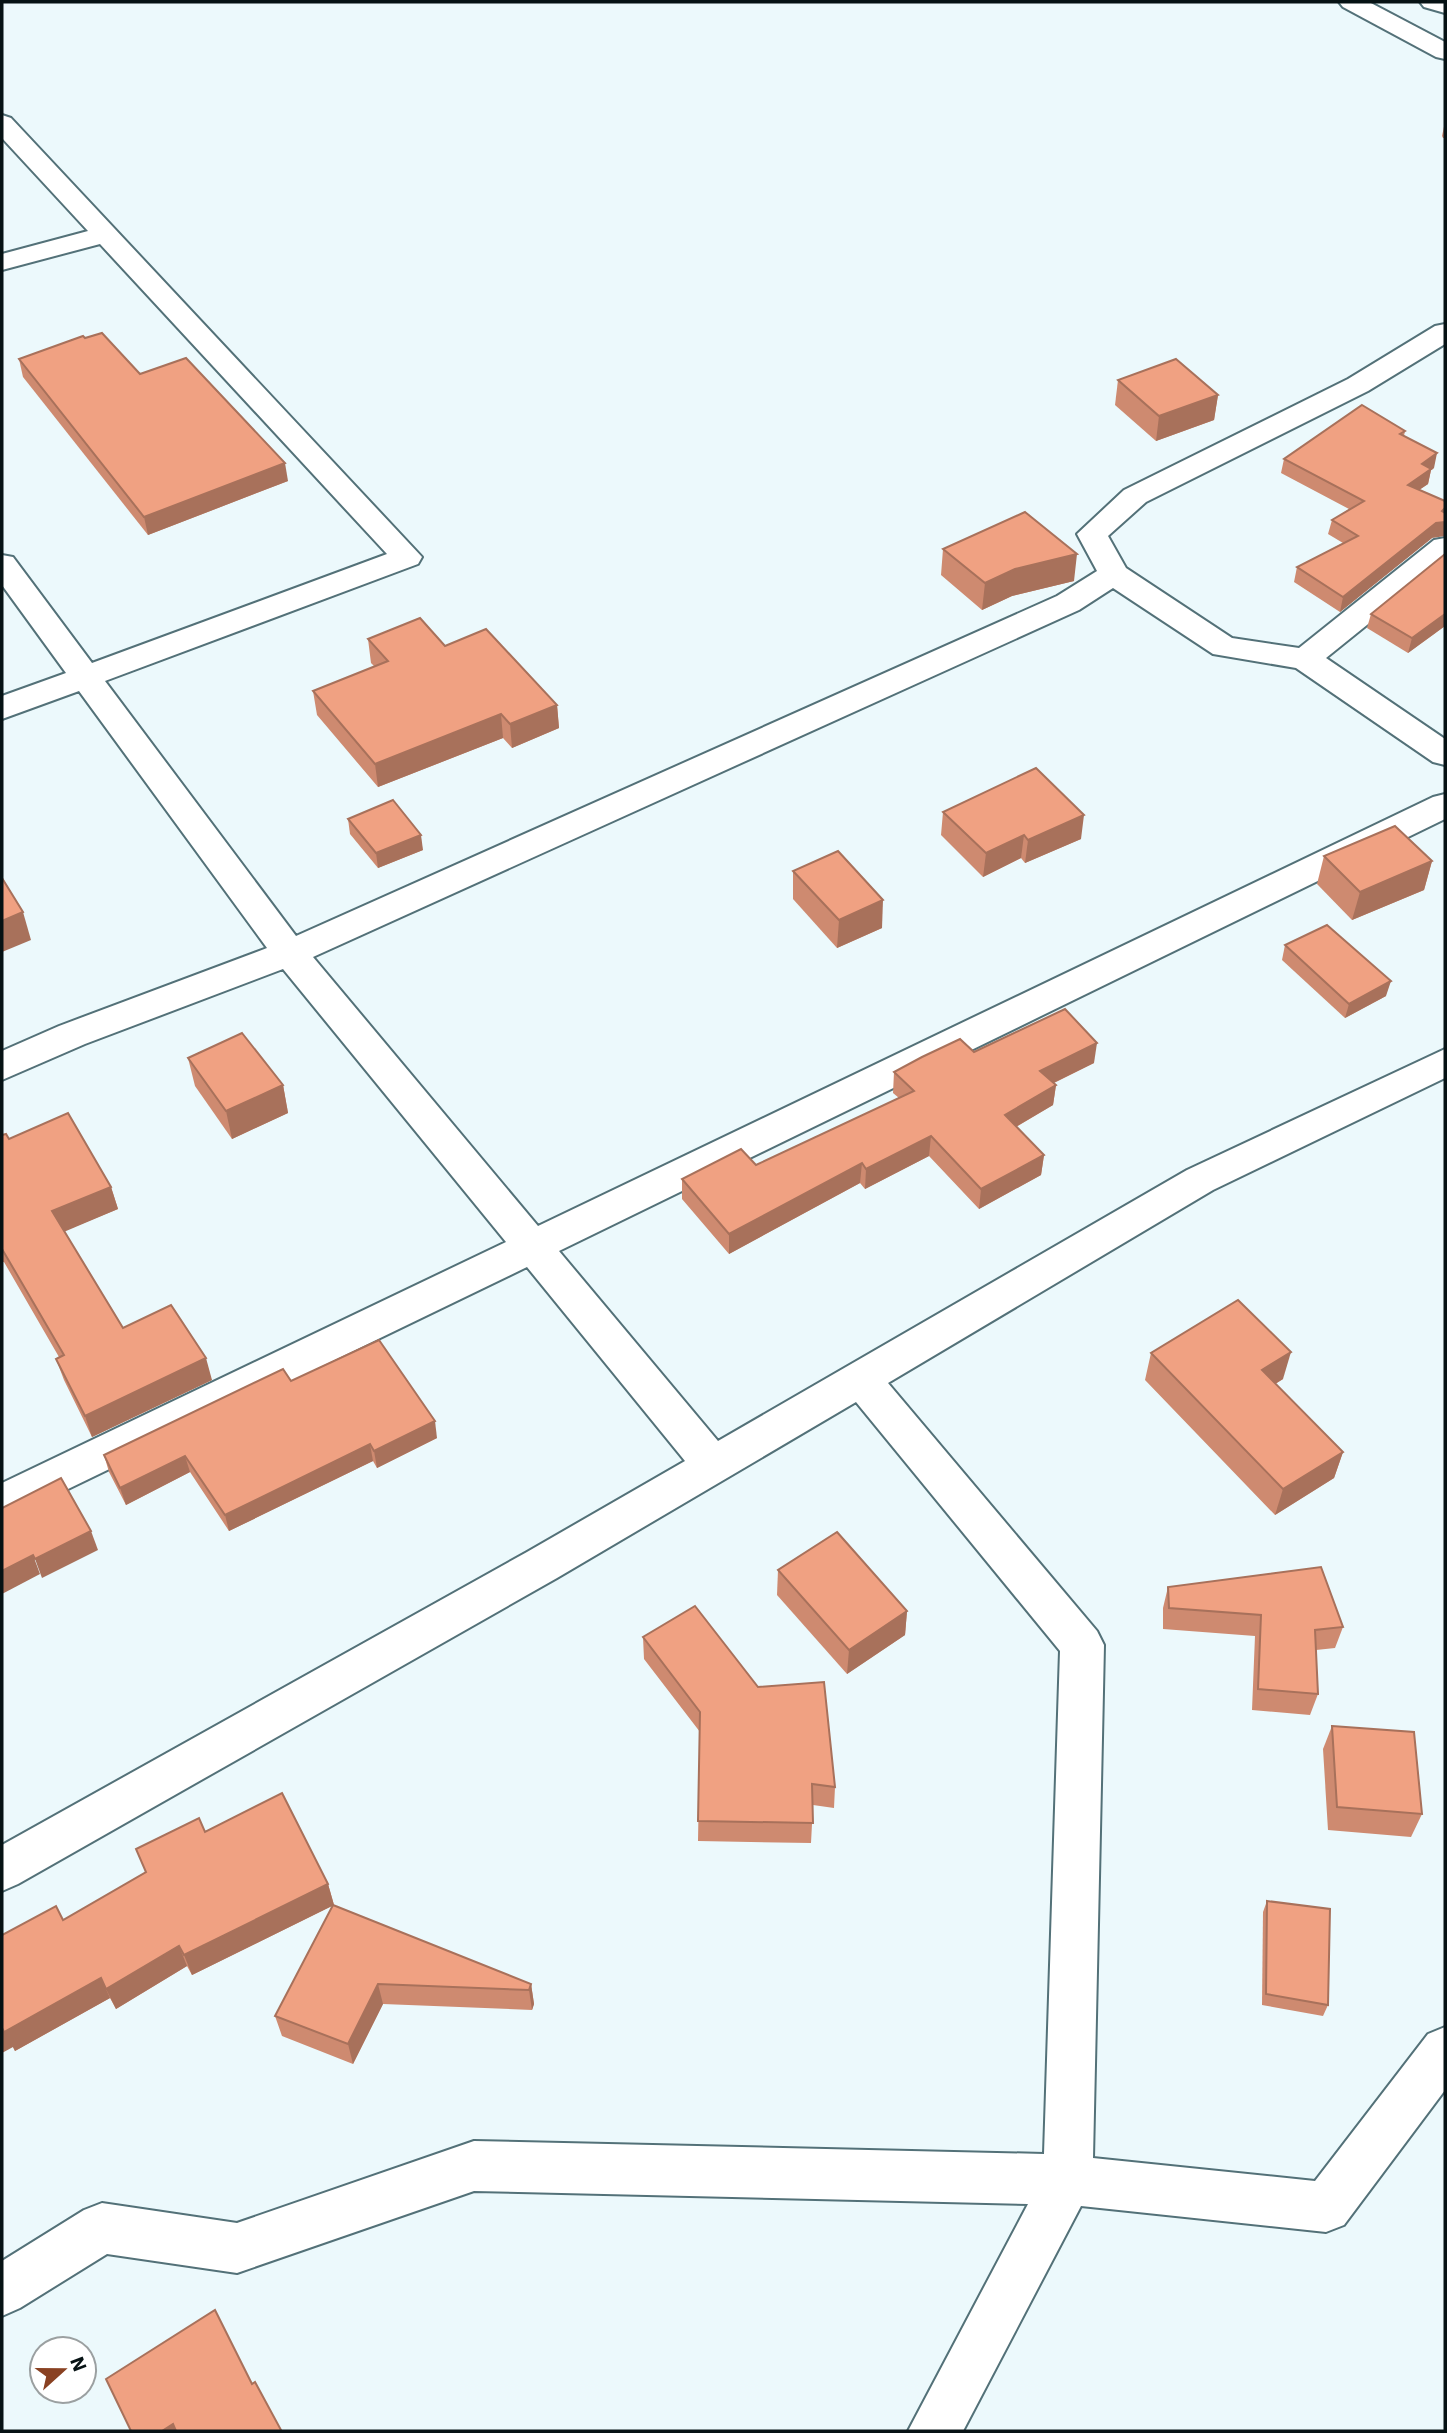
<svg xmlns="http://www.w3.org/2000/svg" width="1447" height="2433" font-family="'IBM Plex Sans',sans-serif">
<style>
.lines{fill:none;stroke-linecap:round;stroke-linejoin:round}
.minor-casing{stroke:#537178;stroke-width:4}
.minor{fill:#fff;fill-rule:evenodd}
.wall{fill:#ce8a70}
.shaded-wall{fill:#a8715b}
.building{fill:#f0a182;stroke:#a8715b;stroke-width:2}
</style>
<rect width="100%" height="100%" fill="#ecf9fc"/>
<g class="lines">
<g class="minor-casing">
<g id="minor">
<polygon points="1339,2 1369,2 1445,42 1445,59 1436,57 1343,7"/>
<polygon points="1420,2 1445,2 1445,13 1424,7"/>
<polygon points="2,115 11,118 422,557 418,564 105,681 296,936 1057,596 1097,571 1077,534 1124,490 1348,379 1435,326 1445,324 1445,344 1368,391 1146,502 1108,536 1126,568 1232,638 1299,648 1434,540 1445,538 1445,562 1326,658 1445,739 1445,765 1433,762 1296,668 1213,654 1113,588 1079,610 313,957 538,1226 1433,797 1445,794 1445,819 559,1251 718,1441 1187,1170 1445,1049 1445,1078 1213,1190 888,1383 1097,1631 1104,1645 1093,2158 1315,2181 1428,2034 1445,2027 1445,2090 1344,2225 1326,2232 1081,2206 963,2431 908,2431 1028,2204 474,2191 237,2273 107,2254 20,2308 2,2316 2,2261 84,2210 102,2203 237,2223 474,2141 1044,2154 1060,1651 856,1402 557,1578 18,1884 2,1891 2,1845 527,1552 685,1461 527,1267 2,1521 2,1483 506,1242 283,969 85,1044 2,1080 2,1051 59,1026 267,948 79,691 2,719 2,696 66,673 2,585 2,555 13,557 92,663 387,554 100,244 2,270 2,254 88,231 2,138"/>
</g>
</g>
<use href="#minor" class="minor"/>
</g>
<g class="wall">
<polygon points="1445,122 1445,138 1443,138 1442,136"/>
<polygon points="85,338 140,374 288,481 148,535 23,377 19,359"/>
<polygon points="1118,380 1218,395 1214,420 1156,441 1115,405"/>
<polygon points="1405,431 1404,436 1434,468 1431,470 1428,484 1419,490 1432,538 1340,612 1294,582 1297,567 1343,543 1328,534 1332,520 1349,509 1281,473 1284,459"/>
<polygon points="943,549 1074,581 1012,596 982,610 941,575"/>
<polygon points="1445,554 1445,626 1408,653 1367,628 1371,614"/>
<polygon points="368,639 445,646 557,705 559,728 512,748 503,738 378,787 317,715 313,691 375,667 371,663"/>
<polygon points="943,812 1081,839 1025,863 1021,858 983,877 941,835"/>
<polygon points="348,819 423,850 378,868 350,834"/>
<polygon points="1324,856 1432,861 1424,890 1352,920 1317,884"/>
<polygon points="793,871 882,928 837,948 793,899"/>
<polygon points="1285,945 1386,996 1345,1018 1282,960"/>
<polygon points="974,1052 1094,1063 1054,1083 1056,1085 1053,1105 1016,1127 1044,1155 1041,1175 979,1209 929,1156 865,1189 860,1183 729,1254 682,1199 682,1179 756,1165 899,1098 893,1093 894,1072"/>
<polygon points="188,1058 283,1085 288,1113 232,1139 195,1086"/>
<polygon points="2,1135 111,1187 118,1209 64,1231 123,1328 212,1380 92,1437 64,1380 56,1359 59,1357 4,1262 2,1262"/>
<polygon points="1151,1353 1283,1379 1275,1384 1343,1452 1334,1478 1275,1515 1145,1380"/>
<polygon points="291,1381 437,1438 377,1468 373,1461 229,1531 190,1472 126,1505 109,1472 104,1455"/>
<polygon points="778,1570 907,1611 905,1635 847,1674 777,1595"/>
<polygon points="1168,1587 1343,1627 1335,1648 1316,1650 1318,1694 1310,1715 1252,1710 1255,1636 1163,1629 1163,1608"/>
<polygon points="643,1637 835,1787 834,1808 813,1805 811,1843 698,1841 700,1732 644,1659"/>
<polygon points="1332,1726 1422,1814 1411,1837 1328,1830 1323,1749"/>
<polygon points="205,1832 328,1884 334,1905 192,1975 187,1966 116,2009 110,1998 15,2051 13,2047 63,1920 146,1872 136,1849"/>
<polygon points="1267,1901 1328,2005 1323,2016 1262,2005 1263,1912"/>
<polygon points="333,1905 531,1984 534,2004 532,2010 383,2004 353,2064 282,2036 275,2016"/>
</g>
<g class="shaded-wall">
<polygon points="1218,395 1214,420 1156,441 1159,416"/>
<polygon points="1437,453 1434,468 1431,470 1428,484 1404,500 1408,485 1422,464"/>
<polygon points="285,463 288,481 148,535 144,517"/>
<polygon points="1445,508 1445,536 1432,538 1340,612 1343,597"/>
<polygon points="1077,554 1074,581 1012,596 982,610 985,583 1015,569"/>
<polygon points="1445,611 1445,626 1408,653 1412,638"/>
<polygon points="557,705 559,728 512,748 510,724"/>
<polygon points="501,714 503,738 378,787 375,764"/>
<polygon points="1084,815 1081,839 1025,863 1028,840"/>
<polygon points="421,835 423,850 378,868 376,853"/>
<polygon points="1024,835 1021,858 983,877 986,853"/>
<polygon points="1432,861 1424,890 1352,920 1360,892"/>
<polygon points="883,900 882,928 837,948 839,920"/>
<polygon points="23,912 31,940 2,952 2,921"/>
<polygon points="1391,981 1386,996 1345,1018 1349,1004"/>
<polygon points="1097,1043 1094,1063 1037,1091 1040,1071"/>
<polygon points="283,1085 288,1113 232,1139 226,1111"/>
<polygon points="1056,1085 1053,1105 1002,1135 1005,1115"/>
<polygon points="931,1136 929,1156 865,1189 866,1169"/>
<polygon points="1044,1155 1041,1175 979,1209 981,1189"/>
<polygon points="862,1163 860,1183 729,1254 729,1234"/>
<polygon points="111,1187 118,1209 59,1234 52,1211"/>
<polygon points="1291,1352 1283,1379 1255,1397 1262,1370"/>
<polygon points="206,1358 212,1380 92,1437 85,1416"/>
<polygon points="435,1421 437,1438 377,1468 374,1451"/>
<polygon points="370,1444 373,1461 229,1531 225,1515"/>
<polygon points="1343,1452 1334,1478 1275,1515 1283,1489"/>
<polygon points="185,1456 190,1472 126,1505 120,1488"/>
<polygon points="91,1531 98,1550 42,1578 35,1559"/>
<polygon points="33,1555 40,1574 2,1594 2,1571"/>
<polygon points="907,1611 905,1635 847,1674 849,1650"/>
<polygon points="328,1884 334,1905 192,1975 184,1955"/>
<polygon points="179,1946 187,1966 116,2009 106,1989"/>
<polygon points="101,1978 110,1998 15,2051 13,2047 2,2053 2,2028"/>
<polygon points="378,1984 383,2004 353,2064 348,2044"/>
<polygon points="531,1984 534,2004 532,2010 529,1990"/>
<polygon points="173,2424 177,2431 162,2431"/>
</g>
<g class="building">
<polygon points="102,333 140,374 186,358 285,463 144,517 19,359 83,336 85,338"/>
<polygon points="1176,359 1218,395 1159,416 1118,380"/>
<polygon points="1362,405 1405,431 1400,434 1437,453 1422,464 1431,469 1408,485 1445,501 1445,508 1442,511 1445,513 1445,522 1436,523 1343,597 1297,567 1358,536 1332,520 1364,501 1284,459"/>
<polygon points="1025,512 1077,554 1015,569 985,583 943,549"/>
<polygon points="1445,554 1445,614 1412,638 1371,614"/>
<polygon points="420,618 445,646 486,629 557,705 510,724 501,714 375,764 313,691 388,661 368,639"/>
<polygon points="1036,768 1084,815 1028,840 1024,835 986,853 943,812"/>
<polygon points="393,800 421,835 376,853 348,819"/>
<polygon points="1395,826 1432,861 1360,892 1324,856"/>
<polygon points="838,851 883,900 839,920 793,871"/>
<polygon points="2,878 23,912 2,921"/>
<polygon points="1327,925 1391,981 1349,1004 1285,945"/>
<polygon points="1065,1009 1097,1043 1040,1071 1056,1085 1005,1115 1044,1155 981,1189 931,1136 866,1169 862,1163 729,1234 682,1179 741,1149 756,1165 914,1091 894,1072 922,1057 960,1039 974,1052"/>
<polygon points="242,1033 283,1085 226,1111 188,1058"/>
<polygon points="68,1113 111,1187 52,1211 123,1328 171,1305 206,1358 85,1416 56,1359 64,1355 2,1249 2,1135 6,1134 9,1139"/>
<polygon points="1238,1300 1291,1352 1262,1370 1343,1452 1283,1489 1151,1353"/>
<polygon points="379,1340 435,1421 374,1451 370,1444 225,1515 185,1456 120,1488 104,1455 283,1369 291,1381"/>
<polygon points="61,1478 91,1531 35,1559 33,1555 2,1571 2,1508"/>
<polygon points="837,1532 907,1611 849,1650 778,1570"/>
<polygon points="1321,1567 1343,1627 1315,1630 1318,1694 1258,1689 1261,1615 1169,1608 1168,1587"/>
<polygon points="695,1606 758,1687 824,1682 835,1787 812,1784 813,1823 698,1821 700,1712 643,1637"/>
<polygon points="1332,1726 1414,1732 1422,1814 1337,1807"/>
<polygon points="282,1793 328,1884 184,1955 179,1946 106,1989 101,1978 4,2032 2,2028 2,1935 56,1906 63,1920 146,1872 136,1849 199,1818 205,1832"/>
<polygon points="1267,1901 1330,1909 1328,2005 1266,1994"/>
<polygon points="333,1905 531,1984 529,1990 378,1984 348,2044 275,2016"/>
<polygon points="215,2310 252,2384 255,2382 281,2430 280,2431 176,2431 173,2424 162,2431 131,2431 106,2379"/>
</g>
<rect width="1447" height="2433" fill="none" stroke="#061214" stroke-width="7"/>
<g transform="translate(63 2370) rotate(69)"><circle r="33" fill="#ffffff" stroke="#9ba0a1" stroke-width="2"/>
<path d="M0-5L12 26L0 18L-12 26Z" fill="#894122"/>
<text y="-10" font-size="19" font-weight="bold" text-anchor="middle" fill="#061214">N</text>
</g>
</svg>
